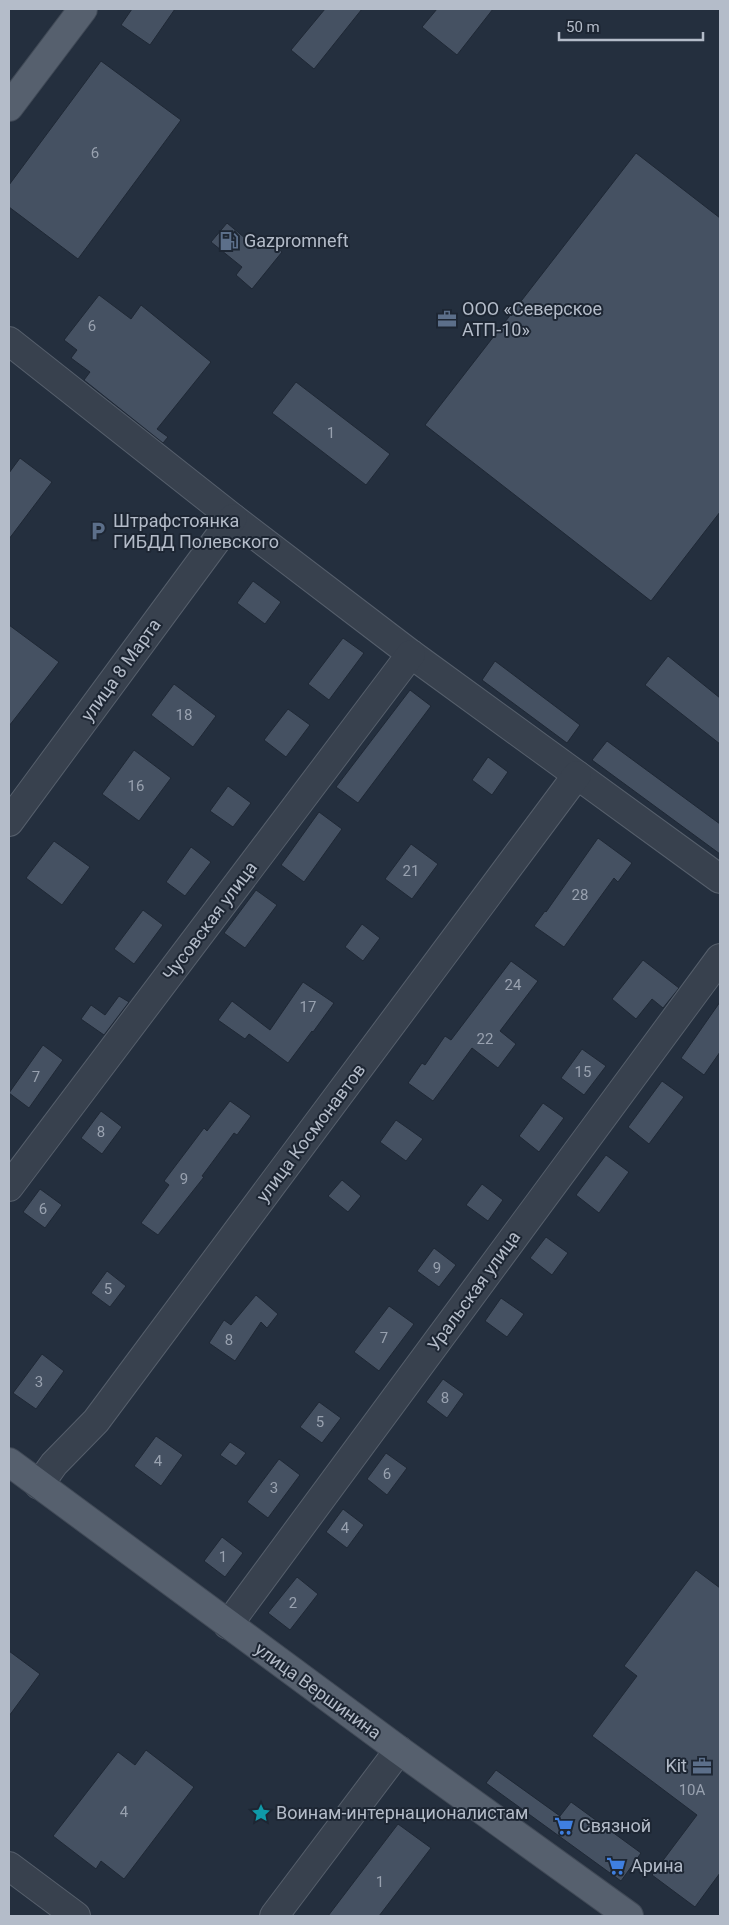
<svg xmlns="http://www.w3.org/2000/svg" width="729" height="1925" font-family="Roboto,sans-serif">
<style>
.building{fill:#455162;stroke:#1f2835}
.lines{fill:none;stroke-linecap:round;stroke-linejoin:round}
.minor-casing{stroke:#565f6c;stroke-width:30}
.major-casing{stroke:#414a57;stroke-width:30}
.minor{stroke:#38414e;stroke-width:28}
.major{stroke:#56606e;stroke-width:28}
.labels{text-anchor:middle;stroke-width:4;stroke-linejoin:round;paint-order:stroke}
.number-label{font-size:15px;fill:#98a1af}
.poi-label{font-size:18px;fill:#b4bcc9;stroke:#1d2633;text-anchor:start}
.street-label{font-size:18px;fill:#b4bcc9;stroke:#1d2633}
</style>
<rect width="100%" height="100%" fill="#242f3e"/>
<g class="building">
<polygon points="132,9 175,9 150,45 121,25"/>
<polygon points="325,9 362,9 314,69 291,50"/>
<polygon points="437,9 493,9 457,55 422,27"/>
<polygon points="101,61 181,120 78,259 9,207 9,185"/>
<polygon points="636,153 720,218 720,512 651,601 425,425"/>
<polygon points="227,223 258,249 266,238 282,252 252,289 236,275 242,267 211,242"/>
<polygon points="99,295 131,319 141,305 211,362 157,429 168,437 163,443 84,380 90,372 71,358 77,350 64,340"/>
<polygon points="296,382 390,454 366,485 272,413"/>
<polygon points="20,458 52,482 9,539 9,473"/>
<polygon points="253,581 281,602 265,624 237,603"/>
<polygon points="9,625 59,662 9,726"/>
<polygon points="343,638 364,653 329,700 308,684"/>
<polygon points="668,656 720,698 720,744 645,685"/>
<polygon points="495,661 580,725 567,743 482,680"/>
<polygon points="174,684 216,716 193,747 151,715"/>
<polygon points="410,690 431,706 358,803 336,787"/>
<polygon points="288,709 310,725 286,757 264,740"/>
<polygon points="607,741 720,824 720,854 592,760"/>
<polygon points="134,750 171,778 139,821 102,794"/>
<polygon points="488,757 508,772 492,795 472,780"/>
<polygon points="228,786 251,803 233,827 210,811"/>
<polygon points="319,812 342,829 304,882 281,865"/>
<polygon points="598,838 632,863 618,882 614,878 564,947 534,926 545,911 546,912"/>
<polygon points="54,841 90,867 62,905 26,878"/>
<polygon points="411,844 438,864 412,899 385,879"/>
<polygon points="191,847 211,862 185,896 166,882"/>
<polygon points="256,890 277,905 245,948 224,933"/>
<polygon points="143,910 163,925 134,964 114,949"/>
<polygon points="362,924 380,938 363,961 345,947"/>
<polygon points="643,960 679,988 663,1008 652,999 636,1019 612,999"/>
<polygon points="511,961 538,981 500,1031 516,1044 498,1068 472,1048 433,1101 408,1083 422,1063 425,1065 445,1036 451,1040"/>
<polygon points="303,982 334,1003 313,1032 312,1031 288,1063 249,1034 245,1039 218,1020 232,1001 270,1030"/>
<polygon points="119,996 129,1002 104,1035 81,1019 91,1005 105,1015"/>
<polygon points="720,1002 720,1052 704,1075 681,1058"/>
<polygon points="43,1045 63,1060 29,1108 9,1093"/>
<polygon points="582,1049 606,1066 584,1095 561,1078"/>
<polygon points="662,1081 684,1097 649,1144 628,1127"/>
<polygon points="230,1101 251,1116 237,1135 234,1133 202,1176 204,1177 158,1235 141,1223 169,1185 164,1181 204,1128 207,1131"/>
<polygon points="543,1103 564,1118 539,1152 519,1136"/>
<polygon points="101,1111 122,1127 102,1154 81,1138"/>
<polygon points="396,1120 423,1139 406,1161 380,1142"/>
<polygon points="606,1155 629,1172 599,1213 576,1195"/>
<polygon points="342,1180 361,1196 348,1212 328,1196"/>
<polygon points="482,1184 503,1200 488,1221 466,1205"/>
<polygon points="40,1189 62,1205 45,1228 23,1212"/>
<polygon points="546,1237 568,1253 552,1275 530,1258"/>
<polygon points="434,1248 456,1265 439,1287 417,1271"/>
<polygon points="107,1271 126,1286 110,1307 91,1293"/>
<polygon points="256,1295 278,1314 267,1328 261,1322 235,1361 209,1343 224,1320 231,1325"/>
<polygon points="501,1298 524,1314 507,1337 485,1321"/>
<polygon points="389,1306 414,1324 379,1371 354,1352"/>
<polygon points="42,1354 64,1371 36,1409 13,1393"/>
<polygon points="443,1379 464,1394 447,1418 426,1402"/>
<polygon points="319,1402 341,1418 322,1443 300,1427"/>
<polygon points="156,1436 183,1455 161,1486 134,1466"/>
<polygon points="230,1442 246,1453 236,1466 220,1455"/>
<polygon points="386,1453 407,1468 387,1495 367,1479"/>
<polygon points="279,1459 300,1475 268,1518 247,1502"/>
<polygon points="343,1509 364,1525 347,1548 326,1532"/>
<polygon points="222,1537 243,1553 225,1577 204,1561"/>
<polygon points="696,1570 720,1588 720,1873 695,1907 652,1875 697,1815 592,1736 637,1676 624,1666"/>
<polygon points="297,1577 318,1594 290,1630 268,1613"/>
<polygon points="9,1651 40,1674 9,1716"/>
<polygon points="146,1750 194,1787 124,1879 101,1861 96,1869 53,1836 118,1752 135,1765"/>
<polygon points="496,1770 560,1816 571,1802 641,1853 621,1881 486,1783"/>
<polygon points="398,1824 431,1848 379,1916 328,1916"/>
</g>
<g class="lines">
<g class="minor-casing">
<g id="minor">
<polyline points="9,341 233,518 411,654 720,879"/>
<polyline points="9,822 233,518"/>
<polyline points="9,1187 411,654"/>
<polyline points="39,1485 54,1464 96,1421 577,775"/>
<polyline points="228,1625 720,958"/>
<polyline points="9,1866 76,1916"/>
<polyline points="274,1916 399,1750"/>
</g>
</g>
<g class="major-casing">
<g id="major">
<polyline points="9,107 83,9"/>
<polyline points="9,1462 399,1750 629,1916"/>
</g>
</g>
<use href="#minor" class="minor"/>
<use href="#major" class="major"/>
</g>
<defs>
<g id="fuel-bare" transform="scale(1.5)"><path d="M-5.5-6h7V0h2V4h1.3V-2.5L3-4.5l.8-.8L6-3V5H2.5V1h-1V6h-7ZM-4.2-4.7v3.2H.2V-4.7Z" fill="#5c6f8a" stroke="#1d2633" stroke-width="2.5" paint-order="stroke"/></g>
<g id="office-bare" transform="scale(1.5)"><path d="M-6-3h4V-5.5h4V-3h4V5H-6ZM-1-4.5V-3h2v-1.5ZM-6 0V1H6V0Z" fill="#5c6f8a" stroke="#1d2633" stroke-width="2.5" paint-order="stroke"/></g>
<g id="parking-bare" transform="scale(1.5)"><path d="M-3.5-5.5H1a3.5 3.5 0 0 1 0 7H-1V5.5H-3.5ZM-1-3.4V-.6H.8a1.4 1.4 0 0 0 0-2.8Z" fill="#5c6f8a" stroke="#1d2633" stroke-width="2.5" paint-order="stroke"/></g>
<g id="sight-bare" transform="scale(1.5)"><path d="M0-6L1.8-2.2L6-1.7L2.9 1.2L3.7 5.4L0 3.3L-3.7 5.4L-2.9 1.2L-6-1.7L-1.8-2.2Z" fill="#0f9aa8" stroke="#1d2633" stroke-width="2.5" paint-order="stroke"/></g>
<g id="supermarket-bare" transform="scale(1.5)"><path d="M-6-5.5h2.5l.6 2H6L4.5 2H-2.5L-4.4-4H-6ZM-1.5 3.2a1.3 1.3 0 1 0 .1 0ZM3 3.2a1.3 1.3 0 1 0 .1 0Z" fill="#3f7fe0" stroke="#1d2633" stroke-width="2.5" paint-order="stroke"/></g>
</defs>
<g fill-rule="evenodd">
<use href="#fuel-bare" x="229" y="241"/>
<use href="#office-bare" x="447" y="319"/>
<use href="#parking-bare" x="98" y="531"/>
<use href="#office-bare" x="702" y="1766"/>
<use href="#sight-bare" x="261" y="1813"/>
<use href="#supermarket-bare" x="564" y="1826"/>
<use href="#supermarket-bare" x="616" y="1866"/>
</g>
<g class="labels">
<g class="number-label">
<text x="95" y="158">6</text>
<text x="92" y="331">6</text>
<text x="331" y="438">1</text>
<text x="184" y="720">18</text>
<text x="136" y="791">16</text>
<text x="411" y="876">21</text>
<text x="580" y="900">28</text>
<text x="513" y="990">24</text>
<text x="308" y="1012">17</text>
<text x="485" y="1044">22</text>
<text x="583" y="1077">15</text>
<text x="36" y="1082">7</text>
<text x="101" y="1137">8</text>
<text x="184" y="1184">9</text>
<text x="43" y="1214">6</text>
<text x="437" y="1273">9</text>
<text x="108" y="1294">5</text>
<text x="384" y="1343">7</text>
<text x="229" y="1345">8</text>
<text x="39" y="1387">3</text>
<text x="445" y="1403">8</text>
<text x="320" y="1427">5</text>
<text x="158" y="1466">4</text>
<text x="387" y="1479">6</text>
<text x="274" y="1493">3</text>
<text x="345" y="1533">4</text>
<text x="223" y="1562">1</text>
<text x="293" y="1608">2</text>
<text x="692" y="1795">10А</text>
<text x="124" y="1817">4</text>
<text x="380" y="1887">1</text>
</g>
<g class="poi-label">
<text x="244" y="247">Gazpromneft</text>
<text x="462" y="315">ООО «Северское<tspan x="462" dy="21">АТП-10»</tspan></text>
<text x="113" y="527">Штрафстоянка<tspan x="113" dy="21">ГИБДД Полевского</tspan></text>
<text x="687" y="1772" text-anchor="end">Kit</text>
<text x="276" y="1819">Воинам-интернационалистам</text>
<text x="579" y="1832">Связной</text>
<text x="631" y="1872">Арина</text>
</g>
<g class="street-label">
<text transform="translate(121 670) rotate(-54)" y="6">улица 8 Марта</text>
<text transform="translate(210 921) rotate(-53)" y="6">Чусовская улица</text>
<text transform="translate(311 1133) rotate(-53)" y="6">улица Космонавтов</text>
<text transform="translate(474 1291) rotate(-54)" y="6">Уральская улица</text>
<text transform="translate(318 1691) rotate(36)" y="6">улица Вершинина</text>
</g>
</g>
<rect width="729" height="1925" fill="none" stroke="#b4bcc9" stroke-width="20"/>
<path d="M559 32v8h144v-8" fill="none" stroke="#b4bcc9" stroke-width="2.5"/>
<text x="566" y="32" font-size="15" fill="#b4bcc9" stroke="#1d2633" stroke-width="4" paint-order="stroke">50 m</text>
</svg>
